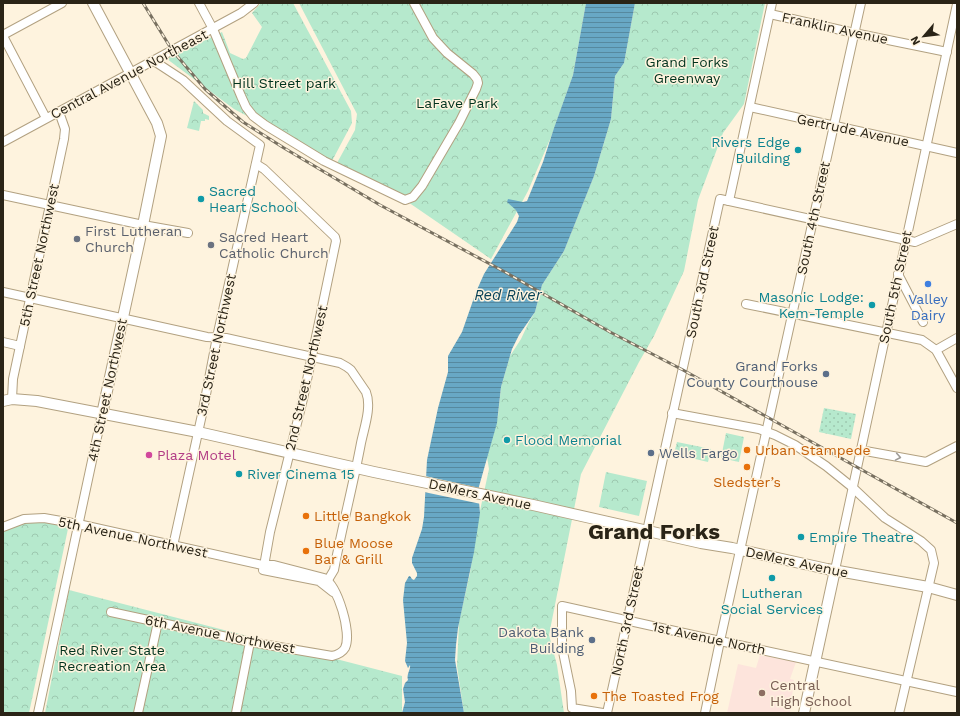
<svg xmlns="http://www.w3.org/2000/svg" width="960" height="716" font-family="'Work Sans',sans-serif">
<style>
.education{fill:#fde4dc}
.grass{fill:url(#grass-dots)}
.park{fill:url(#park-crowns)}
.water{fill:url(#water-rules)}
.pier{fill:#fef3de}
.lines{fill:none;stroke-linecap:round;stroke-linejoin:round}
.minor-casing{stroke:#b2a181;stroke-width:10}
.major-casing{stroke:#b2a181;stroke-width:12}
.minor{stroke:#fff;stroke-width:8}
.major{stroke:#fff;stroke-width:10}
.rail-casing{stroke:#787060;stroke-width:3}
.rail{stroke:#fef3de;stroke-width:1.5;stroke-dasharray:4.5;stroke-linecap:butt}
.oneway{stroke:#9f9c97}
.culture-dot{fill:#0f9aa8;stroke:#fef3de;stroke-width:1.5}
.worship-dot{fill:#6b7280;stroke:#fef3de;stroke-width:1.5}
.shop-dot{fill:#3f7fe0;stroke:#fef3de;stroke-width:1.5}
.service-dot{fill:#5c6f8a;stroke:#fef3de;stroke-width:1.5}
.food-dot{fill:#e8710a;stroke:#fef3de;stroke-width:1.5}
.hotel-dot{fill:#d1479c;stroke:#fef3de;stroke-width:1.5}
.education-dot{fill:#8d6e63;stroke:#fef3de;stroke-width:1.5}
.labels{text-anchor:middle;stroke-width:3;stroke-linejoin:round;paint-order:stroke}
.street-label{font-size:14px;fill:#2a2417;stroke:#fef3de}
.park-label{font-size:14px;fill:#00331e;stroke:#fef3de}
.culture-label{font-size:14px;fill:#0d838f;stroke:#fef3de;text-anchor:start}
.worship-label{font-size:14px;fill:#5b616d;stroke:#fef3de;text-anchor:start}
.shop-label{font-size:14px;fill:#366cbe;stroke:#fef3de}
.service-label{font-size:14px;fill:#4e5e75;stroke:#fef3de;text-anchor:end}
.food-label{font-size:14px;fill:#c56008;stroke:#fef3de;text-anchor:start}
.hotel-label{font-size:14px;fill:#b23c85;stroke:#fef3de;text-anchor:start}
.education-label{font-size:14px;fill:#785e54;stroke:#fef3de;text-anchor:start}
.water-label{font-size:15px;font-style:italic;fill:#094257;stroke:#fef3de}
.town-label{font-size:22px;font-weight:bold;fill:#2a2417;stroke:#fef3de}
</style>
<defs>
<pattern id="grass-dots" width="8" height="8" patternUnits="userSpaceOnUse"><rect width="8" height="8" fill="#b6e9cd"/><path d="M2 2h.1M6 6h.1" fill="none" stroke="#9dc8af" stroke-width="1.8" stroke-linecap="round"/></pattern>
<pattern id="park-crowns" width="20" height="18" patternUnits="userSpaceOnUse"><rect width="20" height="18" fill="#b6e9cd"/><path d="M2 6a3 3 0 1 1 6 0M12 15a3 3 0 1 1 6 0" fill="none" stroke="#9dc8af"/></pattern>
<pattern id="water-rules" width="6" height="5" patternUnits="userSpaceOnUse"><rect width="6" height="5" fill="#68a8c5"/><path d="M0 2.5h6" fill="none" stroke="#56899f"/></pattern>
</defs>
<rect width="100%" height="100%" fill="#fef3de"/>
<polygon class="education" points="760,655 796,662 790,679 794,680 790,713 727,713 738,664 756,668"/>
<polygon class="grass" points="824,408 856,414 851,439 819,432"/>
<g class="park">
<polygon points="261,3 293,3 351,111 352,123 332,161 234,109 167,59 222,32 230,53 243,59 246,58 262,27 252,13"/>
<polygon points="299,3 586,3 573,75 551,137 528,191 491,259 405,200 337,163 355,130 357,114"/>
<polygon points="635,3 765,3 744,104 723,133 698,200 684,271 654,336 639,362 581,474 549,635 557,665 564,713 464,713 457,666 459,622 470,573 478,520 489,469 487,457 498,416 501,387 510,356 521,339 529,322 535,312 542,285 564,251 594,176 611,119 615,76 624,63"/>
<polygon points="194,101 203,110 203,113 209,116 209,120 205,119 205,121 201,121 199,131 187,128"/>
<polygon points="726,433 744,437 739,462 721,458"/>
<polygon points="677,442 711,449 708,462 674,454"/>
<polygon points="606,472 647,481 639,516 599,507"/>
<polygon points="24,519 69,524 29,713 3,713 3,528"/>
<polygon points="69,590 402,676 402,713 45,713"/>
</g>
<path class="water" d="M586,3H635L624,63L615,76L611,119L594,176L564,251L542,285L535,312L519,335L512,349L501,387L497,423L478,490L480,513L474,552L458,628L456,645L455,660L464,713H402L405,702L403,689L405,683L408,680C406,674 411,670 410,665L408,668L405,661L407,643L403,600L405,583L409,576H410L412,579L414,580L417,576V573L412,563V558L422,529L424,517L427,460L438,408L448,372V356L462,332L476,292L484,274L517,222L519,216L516,210L507,202L508,199L523,202L527,201L543,162L554,128L573,75Z"/>
<polygon class="pier" points="425,476 480,488 481,504 424,492"/>
<g class="lines">
<g class="minor-casing">
<g id="minor">
<polyline points="199,3 213,29 241,96 246,107 253,116 265,125 324,161 405,200 413,197 422,186 459,123 476,89 478,83 477,79 473,74 447,53 433,38 414,3"/>
<polyline points="770,14 854,33 947,52"/>
<polyline points="3,35 62,3"/>
<polyline points="3,36 46,118"/>
<polyline points="154,61 183,80 227,121 260,145 217,337 203,410 173,546"/>
<polyline points="750,107 957,153"/>
<polyline points="3,142 241,13 254,3"/>
<polyline points="256,164 264,169 335,237 336,241 303,399 270,532 264,566"/>
<polyline points="3,195 143,225 188,233"/>
<polyline points="729,201 772,3"/>
<polyline points="898,274 923,322"/>
<path d="M3,292L207,337L226,338L340,363L347,367L351,370L366,392C372,407 364,428 361,443C353,486 342,527 334,570L328,580"/>
<polyline points="746,304 922,340 936,350 957,388"/>
<polyline points="3,342 20,346"/>
<polyline points="936,350 957,338"/>
<polyline points="12,399 13,379 64,139 65,129 59,112"/>
<polyline points="672,413 759,429 775,435 795,445 826,466 852,487 885,518 921,541 931,550 934,563 899,713"/>
<polyline points="860,450 926,462 957,446"/>
<path d="M3,527L24,519L44,518L78,524L262,565H274L324,578C338,586 352,633 345,648C342,653 337,655 332,656L250,642L111,612"/>
<polyline points="263,570 319,581 333,592"/>
<polyline points="835,570 957,4"/>
<polyline points="38,713 102,414"/>
<polyline points="138,713 158,622"/>
<polyline points="236,713 250,642"/>
<polyline points="603,713 572,708 571,691 562,647 562,606 720,641 957,692"/>
<polyline points="607,713 720,199 915,242 957,224"/>
<polyline points="705,713 720,641 861,3"/>
</g>
</g>
<g class="major-casing">
<g id="major">
<polyline points="93,3 157,123 161,136 143,225 102,414"/>
<polyline points="3,401 12,399 37,401 198,432 374,472 533,505 701,543 732,548 827,569 928,587 957,595"/>
<polyline points="804,713 835,570"/>
</g>
</g>
<use href="#minor" class="minor"/>
<use href="#major" class="major"/>
<g class="rail-casing">
<polyline id="rail" points="143,3 172,50 205,89 243,122 284,148 380,205 505,272 610,332 683,370 957,523"/>
</g>
<use href="#rail" class="rail"/>
</g>
<defs><path id="oneway-chevron" d="M-2-3.5L2.5 0L-2 3.5" fill="none" stroke-width="1.6" stroke-linecap="round" stroke-linejoin="round"/></defs>
<use class="oneway" href="#oneway-chevron" transform="translate(898 457) rotate(10)"/>
<g class="culture-dot">
<circle cx="798" cy="150" r="4"/>
<circle cx="201" cy="199" r="4"/>
<circle cx="872" cy="305" r="4"/>
<circle cx="507" cy="440" r="4"/>
<circle cx="239" cy="474" r="4"/>
<circle cx="801" cy="537" r="4"/>
<circle cx="772" cy="578" r="4"/>
</g>
<g class="worship-dot">
<circle cx="77" cy="239" r="4"/>
<circle cx="211" cy="245" r="4"/>
</g>
<circle class="shop-dot" cx="928" cy="284" r="4"/>
<g class="service-dot">
<circle cx="826" cy="374" r="4"/>
<circle cx="651" cy="453" r="4"/>
<circle cx="592" cy="640" r="4"/>
</g>
<g class="food-dot">
<circle cx="747" cy="450" r="4"/>
<circle cx="747" cy="467" r="4"/>
<circle cx="306" cy="516" r="4"/>
<circle cx="306" cy="551" r="4"/>
<circle cx="594" cy="696" r="4"/>
</g>
<circle class="hotel-dot" cx="149" cy="455" r="4"/>
<circle class="education-dot" cx="762" cy="693" r="4"/>
<g class="labels">
<g class="street-label">
<text transform="translate(835 28) rotate(12)" y="5">Franklin Avenue</text>
<text transform="translate(129 74) rotate(-28)" y="5">Central Avenue Northeast</text>
<text transform="translate(853 130) rotate(12)" y="5">Gertrude Avenue</text>
<text transform="translate(813 218) rotate(-78)" y="5">South 4th Street</text>
<text transform="translate(39 255) rotate(-78)" y="5">5th Street Northwest</text>
<text transform="translate(702 282) rotate(-78)" y="5">South 3rd Street</text>
<text transform="translate(895 287) rotate(-78)" y="5">South 5th Street</text>
<text transform="translate(216 345) rotate(-78)" y="5">3rd Street Northwest</text>
<text transform="translate(306 378) rotate(-77)" y="5">2nd Street Northwest</text>
<text transform="translate(107 390) rotate(-78)" y="5">4th Street Northwest</text>
<text transform="translate(480 494) rotate(12)" y="5">DeMers Avenue</text>
<text transform="translate(133 537) rotate(12)" y="5">5th Avenue Northwest</text>
<text transform="translate(797 562) rotate(12)" y="5">DeMers Avenue</text>
<text transform="translate(627 621) rotate(-78)" y="5">North 3rd Street</text>
<text transform="translate(220 634) rotate(11)" y="5">6th Avenue Northwest</text>
<text transform="translate(709 638) rotate(12)" y="5">1st Avenue North</text>
</g>
<g class="park-label">
<text x="687" y="67">Grand Forks<tspan x="687" dy="16">Greenway</tspan></text>
<text x="284" y="88">Hill Street park</text>
<text x="457" y="108">LaFave Park</text>
<text x="112" y="655">Red River State<tspan x="112" dy="16">Recreation Area</tspan></text>
</g>
<g class="culture-label">
<text x="790" y="147" text-anchor="end">Rivers Edge<tspan x="790" dy="16">Building</tspan></text>
<text x="209" y="196">Sacred<tspan x="209" dy="16">Heart School</tspan></text>
<text x="864" y="302" text-anchor="end">Masonic Lodge:<tspan x="864" dy="16">Kem-Temple</tspan></text>
<text x="515" y="445">Flood Memorial</text>
<text x="247" y="479">River Cinema 15</text>
<text x="809" y="542">Empire Theatre</text>
<text x="772" y="598" text-anchor="middle">Lutheran<tspan x="772" dy="16">Social Services</tspan></text>
</g>
<g class="worship-label">
<text x="85" y="236">First Lutheran<tspan x="85" dy="16">Church</tspan></text>
<text x="219" y="242">Sacred Heart<tspan x="219" dy="16">Catholic Church</tspan></text>
</g>
<g class="shop-label">
<text x="928" y="304">Valley<tspan x="928" dy="16">Dairy</tspan></text>
</g>
<g class="service-label">
<text x="818" y="371">Grand Forks<tspan x="818" dy="16">County Courthouse</tspan></text>
<text x="659" y="458" text-anchor="start">Wells Fargo</text>
<text x="584" y="637">Dakota Bank<tspan x="584" dy="16">Building</tspan></text>
</g>
<g class="food-label">
<text x="755" y="455">Urban Stampede</text>
<text x="747" y="487" text-anchor="middle">Sledster’s</text>
<text x="314" y="521">Little Bangkok</text>
<text x="314" y="548">Blue Moose<tspan x="314" dy="16">Bar &amp; Grill</tspan></text>
<text x="602" y="701">The Toasted Frog</text>
</g>
<g class="hotel-label">
<text x="157" y="460">Plaza Motel</text>
</g>
<g class="education-label">
<text x="770" y="690">Central<tspan x="770" dy="16">High School</tspan></text>
</g>
<g class="water-label">
<text x="508" y="300">Red River</text>
</g>
<g class="town-label">
<text x="654" y="539">Grand Forks</text>
</g>
</g>
<rect width="960" height="716" fill="none" stroke="#2a2417" stroke-width="8"/>
<g transform="translate(924 36) rotate(242)" stroke="#fef3de" stroke-width="3" paint-order="stroke">
<path d="M0-3L7 15L0 10L-7 15Z" fill="#2a2417"/>
<text y="-6" font-size="11" font-weight="bold" text-anchor="middle" fill="#2a2417">N</text>
</g>
</svg>
